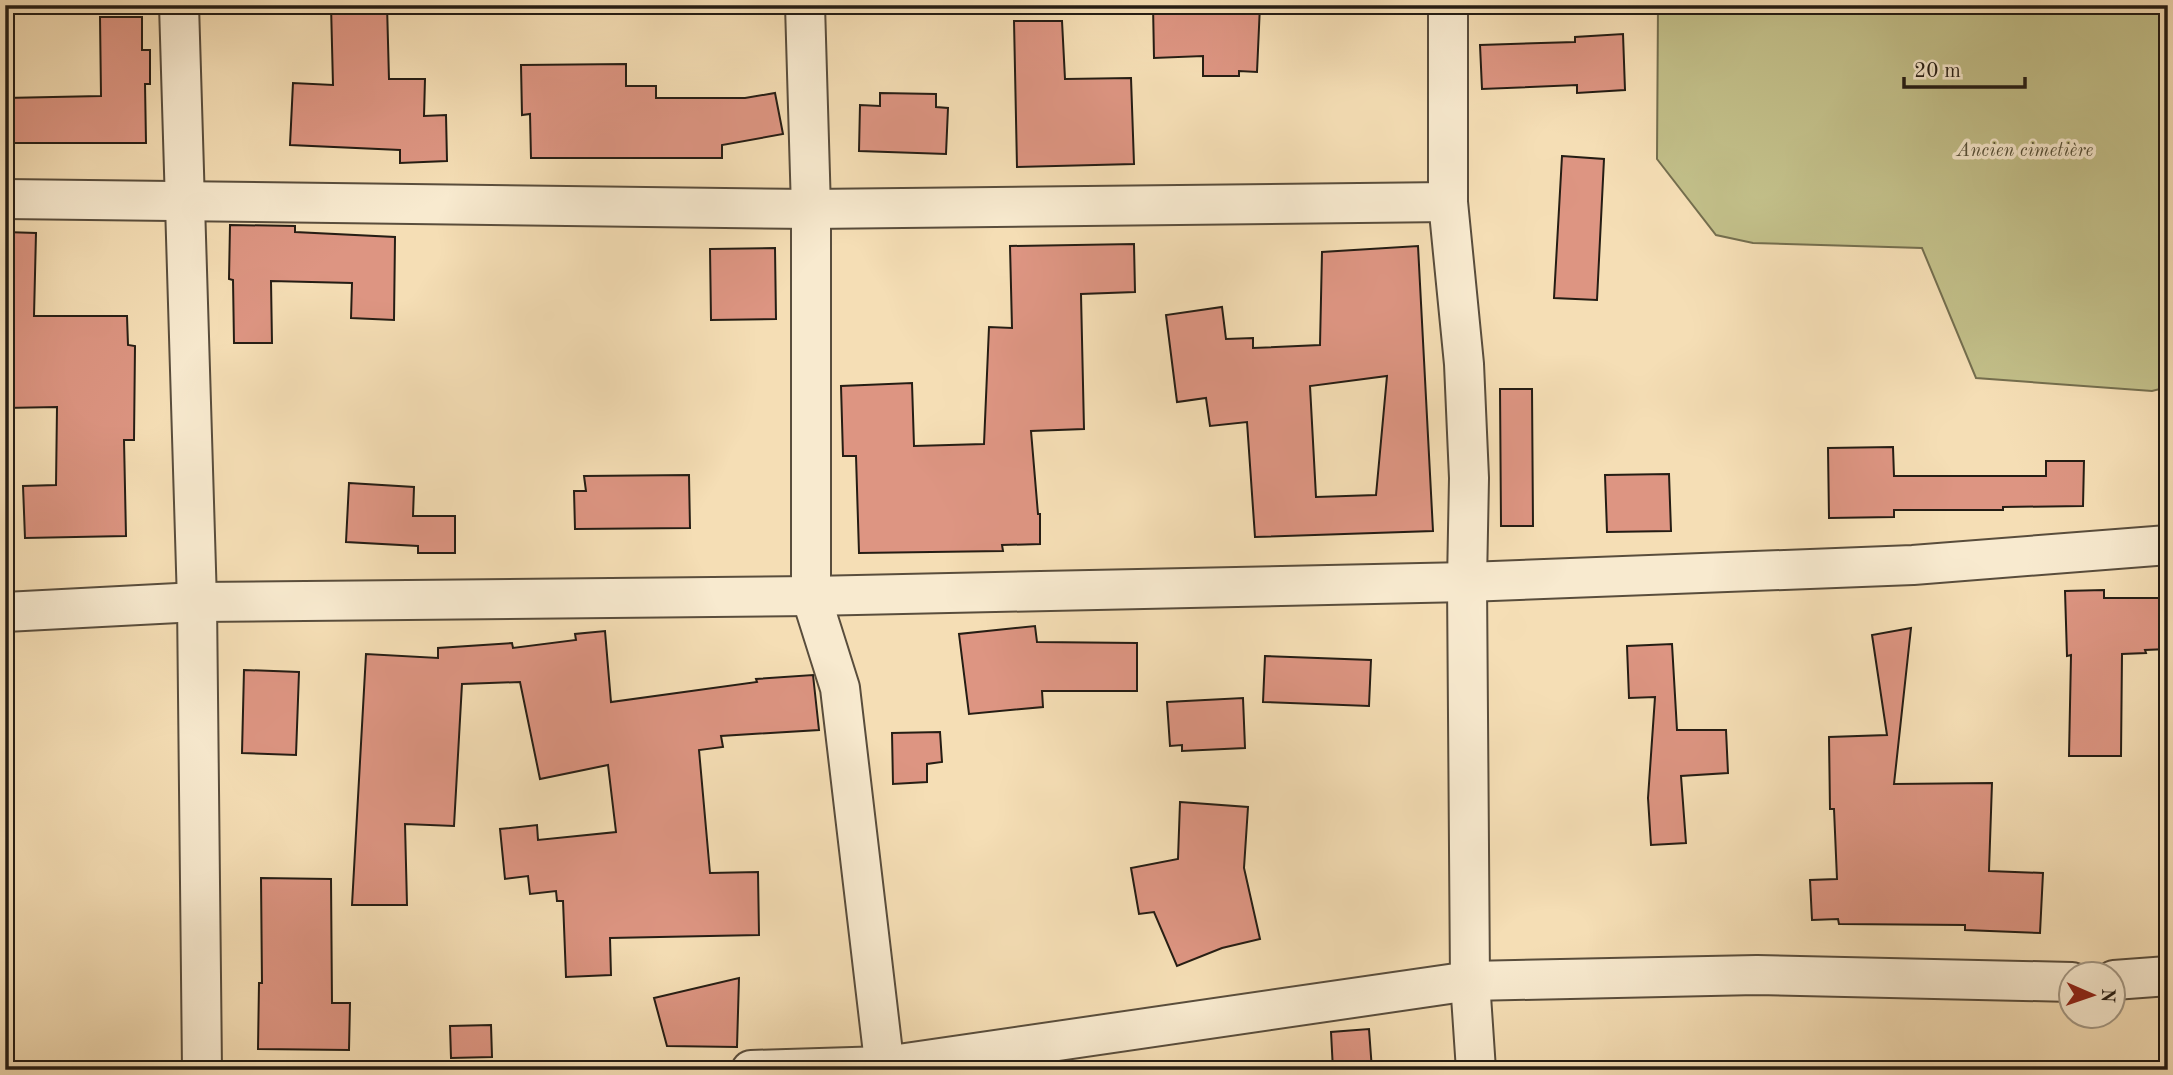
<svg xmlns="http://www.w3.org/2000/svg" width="2173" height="1075" font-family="'Old Standard TT',serif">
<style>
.green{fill:#c2bf89;stroke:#746e4e;stroke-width:2}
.building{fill:#dd9582;stroke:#251d14;stroke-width:2;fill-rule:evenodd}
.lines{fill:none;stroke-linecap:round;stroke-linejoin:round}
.minor-casing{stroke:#594d3c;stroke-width:42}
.minor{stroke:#f8eacf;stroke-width:38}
.labels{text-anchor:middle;stroke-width:7;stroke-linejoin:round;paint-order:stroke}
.park-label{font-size:19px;font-style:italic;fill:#544e37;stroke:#f8eacf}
</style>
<rect width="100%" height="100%" fill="#f5deb5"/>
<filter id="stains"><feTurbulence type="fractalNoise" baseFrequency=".00286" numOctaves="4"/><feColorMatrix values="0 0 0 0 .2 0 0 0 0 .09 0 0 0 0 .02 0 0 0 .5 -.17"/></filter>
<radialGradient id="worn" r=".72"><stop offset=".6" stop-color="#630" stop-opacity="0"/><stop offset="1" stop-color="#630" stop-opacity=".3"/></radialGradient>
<polygon class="green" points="1658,5 2168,5 2168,387 2152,391 1976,378 1922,248 1753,243 1716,235 1657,159"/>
<g class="building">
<polygon points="331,5 387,5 389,79 425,79 424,116 446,115 447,161 400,163 400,150 290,145 293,83 333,85"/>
<polygon points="1153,5 1260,5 1257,72 1239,71 1239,76 1203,76 1203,56 1154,58"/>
<polygon points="100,17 142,17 142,50 150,50 150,84 145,84 146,143 5,143 5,98 101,96"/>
<polygon points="1014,21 1062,21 1065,79 1131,78 1134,164 1017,167"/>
<polygon points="1623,34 1625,90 1577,93 1577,85 1482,89 1480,45 1575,42 1575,37"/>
<polygon points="626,64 626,86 656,86 656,98 745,98 775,93 783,134 722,145 722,158 531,158 530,114 522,115 521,65"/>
<polygon points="880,93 936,94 936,107 948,108 946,154 859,151 860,105 880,106"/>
<polygon points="1562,156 1604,159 1597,300 1554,298"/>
<polygon points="230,225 295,226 295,232 395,237 394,320 351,318 352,283 271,281 272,343 234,343 233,280 229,279"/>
<polygon points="5,232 36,233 34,316 127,316 128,345 135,346 134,440 124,440 126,536 25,538 23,486 56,485 57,407 5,408"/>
<polygon points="1134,244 1135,292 1081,294 1084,429 1031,431 1038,514 1040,514 1040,544 1002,545 1003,551 859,553 856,456 843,456 841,386 912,383 914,446 984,444 989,327 1012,328 1010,246"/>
<path d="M1418,246L1433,531L1255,537L1247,422L1210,426L1206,398L1177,402L1166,315L1222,307L1226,339L1253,338V348L1320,345L1322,252ZM1387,376L1376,495L1316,497L1310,386Z"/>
<polygon points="775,248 776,319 711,320 710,249"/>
<polygon points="1500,389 1532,389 1533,526 1501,526"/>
<polygon points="1893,447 1894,476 2046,476 2046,461 2084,461 2083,506 2003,507 2003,510 1894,510 1894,517 1829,518 1828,448"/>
<polygon points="1669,474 1671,531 1607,532 1605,475"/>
<polygon points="689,475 690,528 575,529 574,491 586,491 584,476"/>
<polygon points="349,483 414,487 413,516 455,516 455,553 418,553 418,546 346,542"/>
<polygon points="2104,590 2104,598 2168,598 2168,649 2145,650 2146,653 2122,654 2121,756 2069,756 2071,655 2067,656 2065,591"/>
<polygon points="1035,626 1037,642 1137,643 1137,691 1042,691 1043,707 969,714 959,634"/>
<polygon points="1911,628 1894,784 1992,783 1989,871 2043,873 2040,933 1965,930 1965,925 1839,924 1838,919 1812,920 1810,880 1837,879 1834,809 1830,809 1829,737 1887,735 1872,635"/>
<polygon points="605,631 611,702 757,682 756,679 813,675 819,730 721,736 723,747 699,750 710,873 758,872 759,935 610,938 611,975 566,977 563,901 557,901 556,891 530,894 528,876 505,879 500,829 537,825 538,840 616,832 608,765 540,779 520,682 462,684 454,826 405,824 407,905 352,905 366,654 438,658 438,648 512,643 513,648 576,640 575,634"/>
<polygon points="1672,644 1677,730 1726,730 1728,773 1681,776 1686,843 1651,845 1648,798 1655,697 1629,698 1627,646"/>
<polygon points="1265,656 1371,660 1369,706 1263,702"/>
<polygon points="244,670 299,672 296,755 242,753"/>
<polygon points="1243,698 1245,748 1182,751 1182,745 1170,746 1167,702"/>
<polygon points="940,732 942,762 927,764 927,782 893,784 892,733"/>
<polygon points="1180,802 1248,807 1244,868 1260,939 1222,948 1177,966 1154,912 1139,914 1131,868 1178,859"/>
<polygon points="261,878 331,879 332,1003 350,1003 349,1050 258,1049 259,983 262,983"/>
<polygon points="739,978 737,1047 667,1046 654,998"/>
<polygon points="491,1025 492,1057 451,1058 450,1026"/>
<polygon points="1369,1029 1372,1070 1333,1070 1331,1032"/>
</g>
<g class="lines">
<g class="minor-casing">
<g id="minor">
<polyline points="179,5 197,602 202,1070"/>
<polyline points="805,5 811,209 811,596 840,688 885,1070"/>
<polyline points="1448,5 1448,202 1464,364 1469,478 1467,582 1470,981 1476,1070"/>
<polyline points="5,199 811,209 1448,202"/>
<polyline points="5,612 197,602 811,596 1467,582 1913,565 2168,545"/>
<polyline points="2114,980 2168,976"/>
<polyline points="751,1070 885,1066 1470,981 1757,975 2072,982"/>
</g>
</g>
<use href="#minor" class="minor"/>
</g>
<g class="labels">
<g class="park-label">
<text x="2025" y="156">Ancien cimetière</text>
</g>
</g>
<rect width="2173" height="1075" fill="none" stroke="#f5deb5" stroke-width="28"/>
<rect x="7" y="7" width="2159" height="1061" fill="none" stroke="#251d14" stroke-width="3.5"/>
<rect x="14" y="14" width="2145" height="1047" fill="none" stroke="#251d14" stroke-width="2"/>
<g transform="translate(2092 995) rotate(92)"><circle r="33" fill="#f8eacf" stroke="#a49884" stroke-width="2"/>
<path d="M0-5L12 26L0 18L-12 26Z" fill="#8f2418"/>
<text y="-10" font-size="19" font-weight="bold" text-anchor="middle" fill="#251d14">N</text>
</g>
<path d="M1904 77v10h121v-10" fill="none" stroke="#251d14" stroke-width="3.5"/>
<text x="1914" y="77" font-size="21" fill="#251d14" stroke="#f8eacf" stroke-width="5" paint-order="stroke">20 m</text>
<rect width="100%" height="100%" filter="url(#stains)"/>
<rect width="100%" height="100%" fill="url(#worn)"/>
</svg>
